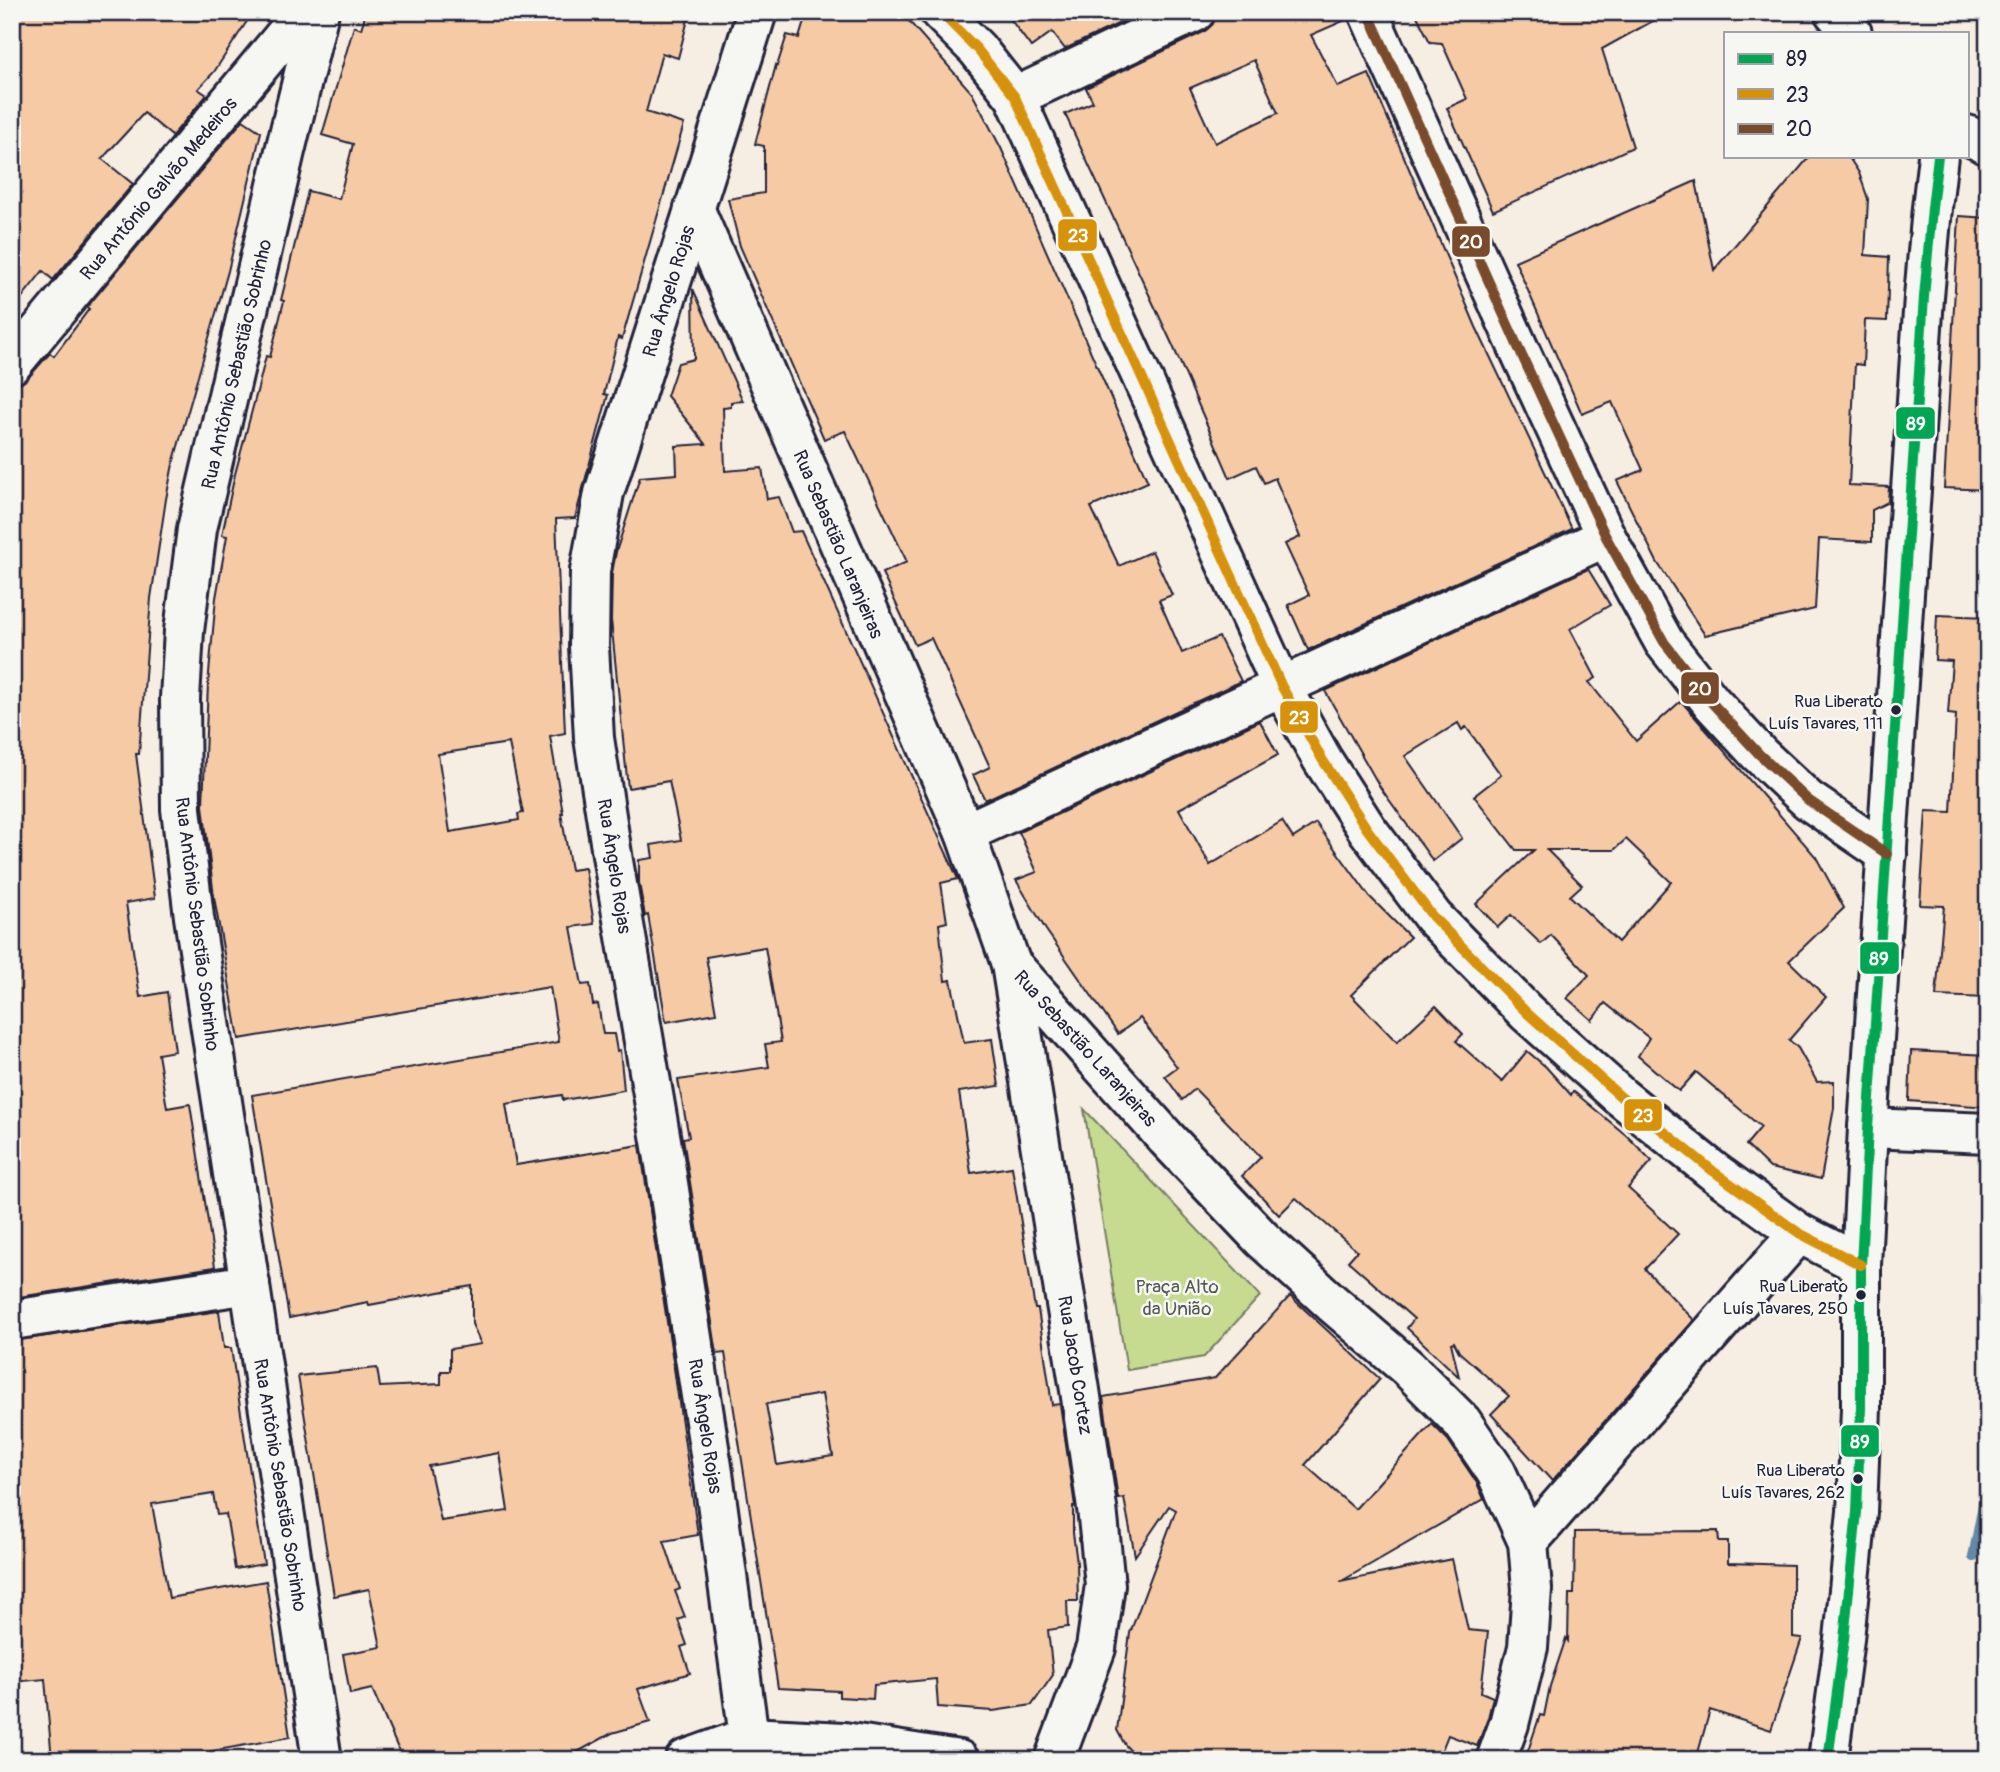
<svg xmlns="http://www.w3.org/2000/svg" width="2000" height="1772" font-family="Pangolin,sans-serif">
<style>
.green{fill:#c7db90;stroke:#747e66;stroke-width:2}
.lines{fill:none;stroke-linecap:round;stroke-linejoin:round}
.stream{stroke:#628aa7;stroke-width:10}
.building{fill:#f6caa5;stroke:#22223b;stroke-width:2;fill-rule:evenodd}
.minor-casing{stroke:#22223b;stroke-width:44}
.major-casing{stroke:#22223b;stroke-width:44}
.minor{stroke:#f6f6f2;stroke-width:38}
.major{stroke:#f6f6f2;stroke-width:38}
.bus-1-casing{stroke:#f6f6f2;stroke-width:16}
.bus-2-casing{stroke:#f6f6f2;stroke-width:16}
.bus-3-casing{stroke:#f6f6f2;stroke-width:16}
.bus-1{stroke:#00a651;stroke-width:10}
.bus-2{stroke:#d79209;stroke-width:10}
.bus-3{stroke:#7a4b2a;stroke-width:10}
.bus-dot{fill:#22223b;stroke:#f6f6f2;stroke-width:2.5}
.labels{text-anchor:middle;stroke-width:5;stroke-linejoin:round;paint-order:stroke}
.bus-label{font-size:17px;fill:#22223b;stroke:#f6f6f2;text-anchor:end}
.street-label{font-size:19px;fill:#22223b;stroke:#f6f6f2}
.park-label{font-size:19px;fill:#545a54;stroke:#f6f6f2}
.line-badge{stroke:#f6f6f2;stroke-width:2.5}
.badge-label{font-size:19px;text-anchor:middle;font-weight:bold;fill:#fff}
</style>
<rect width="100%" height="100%" fill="#f6ede3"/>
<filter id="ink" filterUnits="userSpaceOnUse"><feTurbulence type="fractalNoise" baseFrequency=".0143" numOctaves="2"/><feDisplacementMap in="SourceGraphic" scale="14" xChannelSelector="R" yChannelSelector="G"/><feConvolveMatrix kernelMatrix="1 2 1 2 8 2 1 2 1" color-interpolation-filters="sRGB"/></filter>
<g filter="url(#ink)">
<polygon class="green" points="1084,1109 1260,1296 1204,1357 1127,1370"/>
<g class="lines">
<polyline class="stream" points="1973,1557 1988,1479"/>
</g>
<g class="building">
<polygon points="12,12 253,12 214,72 198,89 207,95 172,136 144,113 102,159 133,184 53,280 43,271 12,310"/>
<path d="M366,12H690L678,58L662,53L646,112L684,124L622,339L618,337L604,394L608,395L575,518L556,519L565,733L550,736L563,813H561L571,870L585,868L594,924L571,927L582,985L590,984L593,1005L598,1004L603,1034H614L617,1051L620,1050L624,1090L563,1100L562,1095L506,1104L516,1165L640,1145L673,1361L698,1535L664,1541L680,1589L675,1591L685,1617L678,1620L687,1645L681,1647L690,1673L638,1689L650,1722L612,1733L563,1760H403L372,1689L350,1694L343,1654L381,1647L369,1589L334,1596L298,1376L377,1368L380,1387L441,1384V1371H450V1349L481,1344L472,1324V1286L369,1305L368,1302L289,1318L252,1095L559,1042L550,987L239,1039L214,897L203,805L208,684L216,598L227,536L222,535L235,474L259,384L266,356L270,357L284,301L281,300L308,191L339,199L353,144L322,135L354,26L361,29ZM509,743L523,813L518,814L519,820L450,832L438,754ZM499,1453L508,1511L441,1521L429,1466Z"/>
<polygon points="807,12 901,12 972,93 1001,148 1148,482 1091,507 1119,566 1152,551 1172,595 1159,600 1182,653 1219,637 1241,681 985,800 973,775 990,767 931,638 915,645 882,573 907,562 845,431 824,439 740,246 728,199 764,193 764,146 755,144 776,65 777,66 787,35 799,38"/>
<polygon points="1005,12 1143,12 1065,49 1052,32 1031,47"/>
<path d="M1217,12H1347L1348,19L1311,35L1338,87L1369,74L1476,327L1572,529L1308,650L1288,605L1309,595L1285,544L1300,537L1275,478L1264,483L1256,466L1230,478L1173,346L1065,114L1093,102L1086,88L1204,32L1213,24ZM1254,60L1278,113L1215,143L1190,88Z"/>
<polygon points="1415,12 1669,12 1602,49 1633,147 1493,211 1447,108 1467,99 1442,43 1430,42"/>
<polygon points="243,120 261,132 228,271 173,464 166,499 151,598 139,754 136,754 155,898 126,903 140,997 167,992 175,1051 158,1054 167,1108 190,1104 215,1267 12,1298 12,940 20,939 12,880 12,385 20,384 28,378 50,353 54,356 89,309 87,307"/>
<polygon points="1810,156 1848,156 1859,173 1868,199 1865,255 1889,257 1887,321 1865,320 1863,365 1855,364 1849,485 1889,487 1888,502 1872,510 1872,542 1819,539 1815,609 1705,635 1657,562 1617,481 1643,470 1612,402 1582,414 1515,261 1696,181 1714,270"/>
<polygon points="1959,216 1988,218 1988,490 1944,488"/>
<path d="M693,289L743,401L731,402V407L723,408L725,471L762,468L767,499L779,497L792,532L801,531L958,879L941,883L947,922L939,924L945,981L951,980L964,1043L992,1039L999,1086L959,1092L971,1173L1012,1167L1035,1309H1038L1052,1405L1060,1404L1075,1506H1073V1533L1077,1563L1078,1601H1067L1068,1627L1048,1630L1053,1675L1032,1705L993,1711L938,1707L936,1679L874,1685L873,1699L839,1697V1691L778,1688L725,1353L717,1354L683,1138L689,1137L678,1080L769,1067L765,1044L781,1042L765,947L706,957L716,1013L666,1022L648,915L645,916L639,883V860L653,858L651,845L681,840L669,781L628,788L611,620L612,573L616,552L640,477L677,474L676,446L706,444L667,396L678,363L694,359ZM822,1394L833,1456L777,1465L766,1404Z"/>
<path d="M1588,569L1610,605L1570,629L1596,678L1589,682L1636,741L1681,701L1816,857L1844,908L1789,961L1826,997L1789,1040L1798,1048L1817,1082L1834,1081V1108L1821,1179L1770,1168L1746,1145L1761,1127L1696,1072L1679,1091L1638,1056L1649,1038L1605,1003L1592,1020L1567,998L1589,975L1551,935L1541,944L1511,915L1498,927L1476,904L1534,850H1516L1474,796L1501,775L1466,727L1462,730L1458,723L1405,756L1462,838L1433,861L1380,787L1325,691ZM1626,839L1671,882L1618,942L1570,896L1582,885L1547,850H1614Z"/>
<polygon points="1937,615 1988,617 1988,998 1936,996 1944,906 1920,905 1926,811 1951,812 1956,715 1948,714 1952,661 1935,660"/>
<polygon points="1260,721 1278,755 1179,809 1210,865 1282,821 1293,838 1316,823 1370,897 1410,937 1351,995 1397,1042 1436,1006 1463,1034 1456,1041 1502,1082 1527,1051 1546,1067 1571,1095 1573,1091 1627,1136 1652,1161 1628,1188 1678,1234 1645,1269 1694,1320 1552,1481 1491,1414 1509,1396 1459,1352 1454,1342 1451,1343 1459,1377 1407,1328 1414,1319 1348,1261 1357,1251 1296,1198 1279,1215 1242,1176 1261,1157 1195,1089 1182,1100 1165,1076 1177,1067 1140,1018 1118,1034 1046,930 1016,880 1037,872 1019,832"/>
<polygon points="1911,1051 1988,1055 1988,1107 1909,1101"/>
<polygon points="1290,1296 1380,1379 1305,1465 1355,1509 1432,1424 1448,1440 1477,1483 1484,1499 1340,1582 1452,1559 1468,1630 1488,1632 1481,1692 1493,1697 1488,1718 1477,1746 1448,1735 1438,1760 1139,1760 1125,1745 1117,1730 1130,1633 1176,1510 1169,1506 1135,1556 1124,1498 1118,1499 1103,1397 1215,1378"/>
<polygon points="219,1311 224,1348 231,1348 264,1564 235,1569 226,1514 217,1515 213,1494 152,1504 169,1598 266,1581 290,1737 162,1760 52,1760 45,1679 12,1682 12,1341"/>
<polygon points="1718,1531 1719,1542 1728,1542 1728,1563 1793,1565 1793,1637 1802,1638 1771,1730 1710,1710 1696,1760 1525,1760 1540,1715 1544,1716 1550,1686 1566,1638 1568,1641 1569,1594 1574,1594 1575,1532"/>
</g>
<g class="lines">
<g class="minor-casing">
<g id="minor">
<polyline points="319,12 285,151 197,529 184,631 180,698 181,809 194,917 322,1760"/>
<polyline points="940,12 977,49 1015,97 1282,687 1322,759 1367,829 1433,917 1527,1013 1621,1097 1713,1171 1799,1233 1861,1265"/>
<polyline points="1368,12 1518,347 1606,537 1664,642 1712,703 1759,754 1808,800 1887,854"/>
<polyline points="1015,97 1195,12"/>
<polyline points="694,208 965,833 1011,964 1166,1138 1262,1239 1332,1303 1408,1368 1462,1422 1496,1472 1528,1542 1532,1589 1528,1647 1509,1724 1496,1760"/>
<polyline points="12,364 304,12"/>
<polyline points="965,833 1606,537"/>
<polyline points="1011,964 1080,1390 1097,1508 1105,1585 1096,1648 1054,1760"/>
<polyline points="1868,1128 1988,1133"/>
<polyline points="12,1320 250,1284"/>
<polyline points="1528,1542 1799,1233"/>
<polyline points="749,1737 713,1473 665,1164 613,861 594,738 589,646 590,571 604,493 757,12"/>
<polyline points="685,1760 749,1737 844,1742 959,1760"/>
<polyline points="1828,1760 1844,1639 1857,1512 1861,1408 1861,1265 1868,1128 1924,297 1932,208 1938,156"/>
</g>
</g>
<g class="major-casing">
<g id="major">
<polyline points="1834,12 1852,33"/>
<polyline points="1967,135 1988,145"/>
</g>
</g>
<use href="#minor" class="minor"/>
<use href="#major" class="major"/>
<g class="bus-1-casing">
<polyline id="bus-1" points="1828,1760 1844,1639 1857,1512 1861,1408 1861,1265 1868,1128 1924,297 1932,208 1938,156"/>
</g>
<g class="bus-2-casing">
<polyline id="bus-2" points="940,12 977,49 1015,97 1282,687 1322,759 1367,829 1433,917 1527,1013 1621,1097 1713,1171 1799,1233 1861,1265"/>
</g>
<g class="bus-3-casing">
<polyline id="bus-3" points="1368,12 1518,347 1606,537 1664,642 1712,703 1759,754 1808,800 1887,854"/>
</g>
<use href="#bus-1" class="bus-1"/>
<use href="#bus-2" class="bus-2"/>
<use href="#bus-3" class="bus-3"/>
</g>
</g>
<g class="bus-dot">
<circle cx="1896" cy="710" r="6"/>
<circle cx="1861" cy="1295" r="6"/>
<circle cx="1858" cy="1479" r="6"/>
</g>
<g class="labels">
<g class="bus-label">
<text x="1883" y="707">Rua Liberato<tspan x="1883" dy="22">Luís Tavares, 111</tspan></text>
<text x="1848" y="1292">Rua Liberato<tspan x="1848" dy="22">Luís Tavares, 250</tspan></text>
<text x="1845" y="1476">Rua Liberato<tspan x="1845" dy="22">Luís Tavares, 262</tspan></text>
</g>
<g class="street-label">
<text transform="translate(158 188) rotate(-50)" y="7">Rua Antônio Galvão Medeiros</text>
<text transform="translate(668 291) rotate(-73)" y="7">Rua Ângelo Rojas</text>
<text transform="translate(236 364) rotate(-77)" y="7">Rua Antônio Sebastião Sobrinho</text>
<text transform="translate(839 544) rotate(67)" y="7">Rua Sebastião Laranjeiras</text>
<text transform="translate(615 866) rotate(81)" y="7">Rua Ângelo Rojas</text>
<text transform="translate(198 924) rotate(83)" y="7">Rua Antônio Sebastião Sobrinho</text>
<text transform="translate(1086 1048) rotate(48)" y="7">Rua Sebastião Laranjeiras</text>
<text transform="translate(1076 1365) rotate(81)" y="7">Rua Jacob Cortez</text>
<text transform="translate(706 1426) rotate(81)" y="7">Rua Ângelo Rojas</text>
<text transform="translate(281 1485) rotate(81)" y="7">Rua Antônio Sebastião Sobrinho</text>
</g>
<g class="park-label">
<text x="1177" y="1293">Praça Alto<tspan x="1177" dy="22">da União</tspan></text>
</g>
</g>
<g class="line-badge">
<rect x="1057" y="218" width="41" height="34" rx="7" fill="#d79209"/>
<rect x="1451" y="225" width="40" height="33" rx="7" fill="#7a4b2a"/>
<rect x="1895" y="406" width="41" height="34" rx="7" fill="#00a651"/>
<rect x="1680" y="671" width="40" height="34" rx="7" fill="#7a4b2a"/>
<rect x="1279" y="700" width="40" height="34" rx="7" fill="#d79209"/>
<rect x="1859" y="941" width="41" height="34" rx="7" fill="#00a651"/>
<rect x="1623" y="1098" width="40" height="34" rx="7" fill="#d79209"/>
<rect x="1840" y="1424" width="40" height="34" rx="7" fill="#00a651"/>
</g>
<g class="badge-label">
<text x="1078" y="242">23</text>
<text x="1471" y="248">20</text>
<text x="1916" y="430">89</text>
<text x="1700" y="695">20</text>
<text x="1299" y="724">23</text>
<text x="1879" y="965">89</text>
<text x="1643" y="1122">23</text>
<text x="1860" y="1448">89</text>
</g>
<rect width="2000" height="1772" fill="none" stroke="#f6f6f2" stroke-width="42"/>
<rect x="21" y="21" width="1958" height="1730" fill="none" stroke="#22223b" stroke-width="2.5" filter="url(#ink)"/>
<rect x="1724" y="32" width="245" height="126" fill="#f6f6f2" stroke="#a1a1a9" stroke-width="2"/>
<rect x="1738" y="54" width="35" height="10" fill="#00a651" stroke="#a1a1a9" stroke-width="2"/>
<text x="1786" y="66" font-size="21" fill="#22223b">89</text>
<rect x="1738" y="89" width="35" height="10" fill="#d79209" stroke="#a1a1a9" stroke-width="2"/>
<text x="1786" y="102" font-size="21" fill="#22223b">23</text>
<rect x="1738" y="124" width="35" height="10" fill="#7a4b2a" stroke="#a1a1a9" stroke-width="2"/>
<text x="1786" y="136" font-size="21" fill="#22223b">20</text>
</svg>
